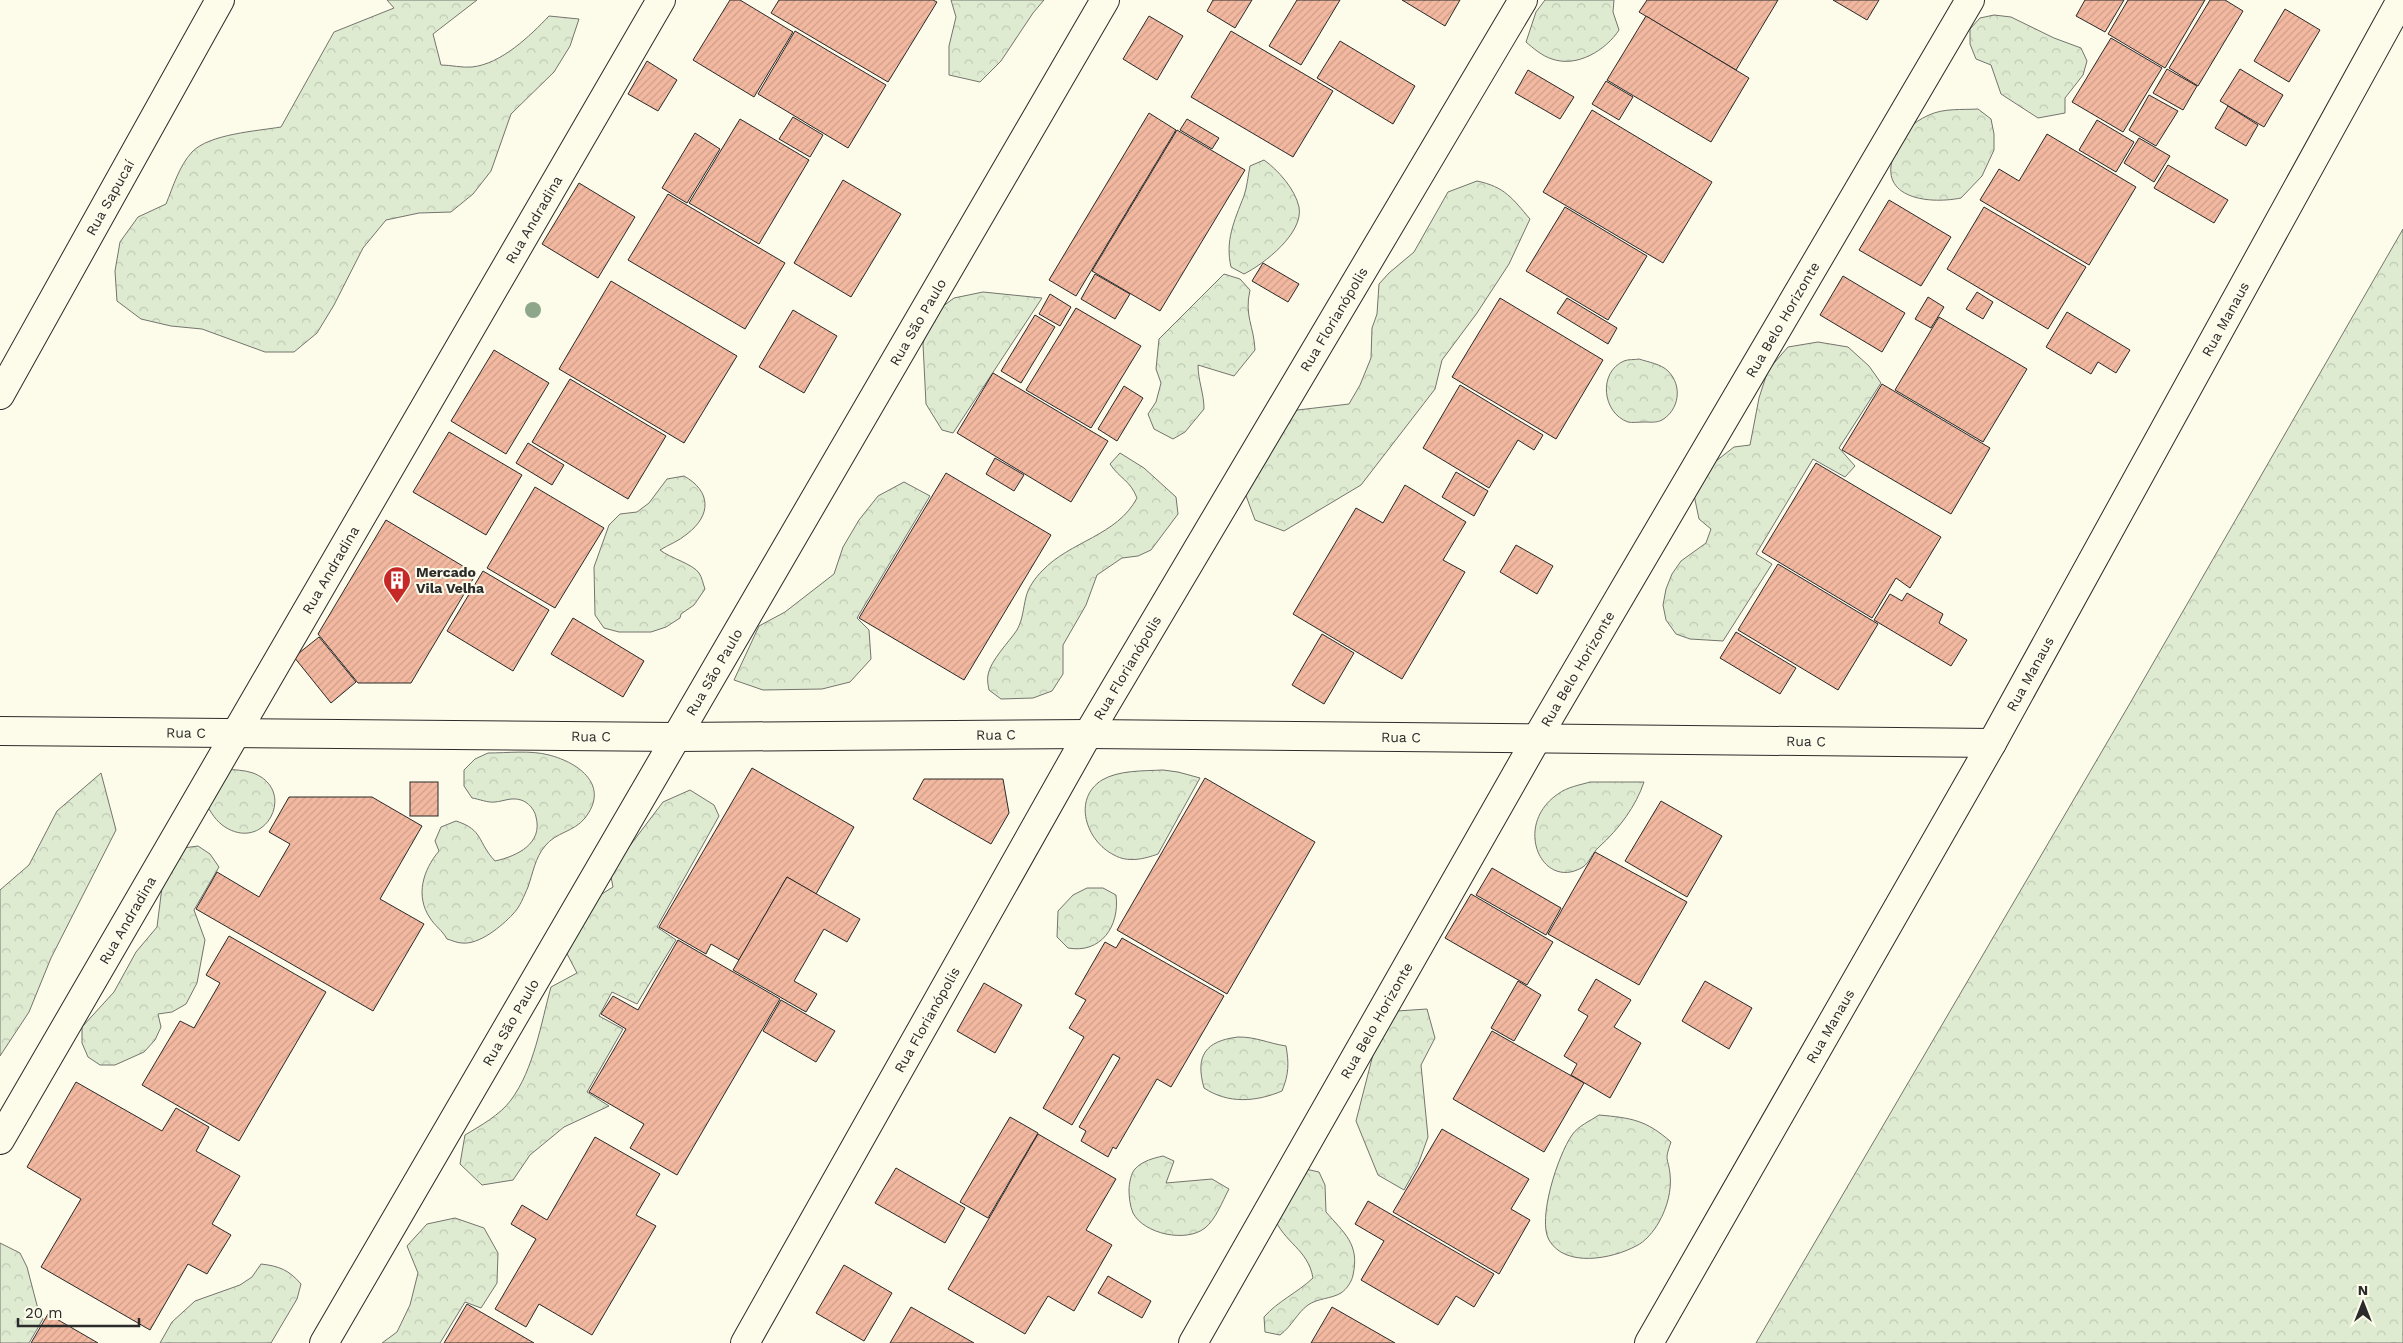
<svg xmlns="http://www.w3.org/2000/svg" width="2403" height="1343" font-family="'Work Sans',sans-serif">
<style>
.forest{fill:url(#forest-crowns);stroke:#74746e}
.building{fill:url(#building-hatch);stroke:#2b2b2b}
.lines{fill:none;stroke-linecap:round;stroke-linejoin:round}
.street-casing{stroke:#2b2b2b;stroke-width:30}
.secondary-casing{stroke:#2b2b2b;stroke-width:30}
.street{stroke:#fdfbea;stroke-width:28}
.secondary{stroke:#fdfbea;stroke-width:28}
.tree{fill:#8ea78a}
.labels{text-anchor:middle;stroke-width:4;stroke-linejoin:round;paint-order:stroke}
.street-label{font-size:14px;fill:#2b2b2b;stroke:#fdfbea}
.poi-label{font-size:14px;font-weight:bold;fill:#2b2b2b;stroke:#fdfbea;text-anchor:start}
</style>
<defs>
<pattern id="forest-crowns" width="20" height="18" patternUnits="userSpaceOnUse" patternTransform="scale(1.25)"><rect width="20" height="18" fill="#deebd1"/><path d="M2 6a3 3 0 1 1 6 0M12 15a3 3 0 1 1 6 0" fill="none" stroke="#bfcab4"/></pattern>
<pattern id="building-hatch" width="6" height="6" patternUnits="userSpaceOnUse" patternTransform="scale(1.25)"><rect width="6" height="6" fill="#f2b8a0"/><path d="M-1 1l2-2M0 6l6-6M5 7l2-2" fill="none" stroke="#d09e8a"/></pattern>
</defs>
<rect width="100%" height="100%" fill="#fdfbea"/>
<g class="forest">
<path d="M387,0H477L433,34L441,65C451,65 462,68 472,67C501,64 530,36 549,16L579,19L570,46L554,72L511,114L491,171L473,194L451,212L419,213L386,220L363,248L334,305L317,333L294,352H265L202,329L171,326L141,319L117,301L115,271L120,242L138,217L166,204C173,187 179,166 192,152C209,134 257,131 281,127L334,32L394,8Z"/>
<polygon points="951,0 1044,0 1033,13 1001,61 980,82 949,75 949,46 956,17"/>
<path d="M1545,0H1614L1613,12L1619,30C1606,50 1577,68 1552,59C1542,56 1533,48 1526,42L1536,12Z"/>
<polygon points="1994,15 2011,17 2054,38 2081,48 2087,61 2083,75 2065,98 2065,113 2038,118 2001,94 1991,65 1976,59 1970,44 1970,29 1980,18"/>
<path d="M1978,109L1991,119L1994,134V150L1982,176L1961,198C1926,205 1874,197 1896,150C1904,132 1911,123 1929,115C1944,108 1962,110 1978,109Z"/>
<path d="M1264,160C1278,170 1295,189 1299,207C1304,233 1264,264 1244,274L1231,267C1225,241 1234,221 1244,196C1247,187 1248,176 1250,166Z"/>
<path d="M1477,181C1505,187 1512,198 1530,219L1509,264L1477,313L1442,360L1435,389L1361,485L1284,531L1255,520L1245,493L1289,411L1349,404L1360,385L1371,358L1372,328L1377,314L1379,284L1389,273L1414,252L1448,192Z"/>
<polygon points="2403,229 2403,1343 1756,1343 2129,705"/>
<path d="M1224,274L1240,279L1250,290C1244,316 1254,326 1255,350L1234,376L1198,365C1198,381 1204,393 1204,409L1185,432L1173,439L1154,429L1148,414L1156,402L1161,383L1156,369L1159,339Z"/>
<polygon points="983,292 1042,298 953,433 942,430 926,404 923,344 930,316 954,298"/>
<polygon points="1818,342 1848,347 1869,366 1881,383 1839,448 1855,466 1845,477 1813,459 1756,554 1772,564 1723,641 1690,639 1676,634 1666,620 1663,605 1666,589 1672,574 1681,561 1706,543 1711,529 1699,519 1693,490 1698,475 1734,447 1750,445 1759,398 1768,370 1788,347"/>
<path d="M1639,359C1648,362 1661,364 1668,371C1683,386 1679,410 1662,420C1656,423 1651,422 1644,422C1639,422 1632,423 1628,422C1602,413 1598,372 1624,361C1628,359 1635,360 1639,359Z"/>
<path d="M1120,453L1144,468L1176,497L1178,514L1151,550L1138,556L1122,558L1097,575L1086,605L1063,645V674L1052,691L1033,698L1001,699L989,690C988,685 987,679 988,675C990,661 1009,642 1017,630C1023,619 1023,609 1026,597C1028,588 1035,578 1042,571C1070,541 1117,536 1137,498C1130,480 1120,479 1110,464Z"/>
<path d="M684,476C711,491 712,515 687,534C679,541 668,545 660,550C670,558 693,564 699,573C702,577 703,584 705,589L694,605L681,614L680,618L666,627L651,632H619L604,628L595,615L594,567L609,525L620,514L637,512L649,503L667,479Z"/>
<polygon points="904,482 930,496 857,618 869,630 871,659 850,682 822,689 763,690 734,680 759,626 785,612 834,574 843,547 859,520 878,496"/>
<path d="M488,753C508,753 530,750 549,755C580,763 610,786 585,818C574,832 556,832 545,846C535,858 533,873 528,887C524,896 520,907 513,914C502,926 479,945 462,943C457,943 451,940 447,939C442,930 435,926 430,918C415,896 423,870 439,851L435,841L441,827L456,821C484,830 477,842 495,861C518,856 543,843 536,817C535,810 528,802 521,800C511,797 505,801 495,802C488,803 479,799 472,798L464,786V770L475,759Z"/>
<path d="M226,769C234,770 245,770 253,773C298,790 266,853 225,827C217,822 210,812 206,803Z"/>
<path d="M1163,770L1178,772L1200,778L1158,854C1144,859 1128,863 1114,855C1086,841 1072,799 1102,780C1119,770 1144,771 1163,770Z"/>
<polygon points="101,773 116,830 51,958 29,1012 0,1056 0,890 29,865 57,811"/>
<path d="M1590,782H1644C1636,806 1619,829 1599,847C1593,852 1589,863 1583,867C1542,892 1512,825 1558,794C1567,787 1580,785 1590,782Z"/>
<path d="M690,790L714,805L719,816L657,927L676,940L637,1004L612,992L599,1016L623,1029L587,1092L609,1106L564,1127L530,1155L513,1180L482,1185L460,1164L465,1135C480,1126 500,1115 511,1100C534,1069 541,1023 551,987L577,973L563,946L589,902L613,887L610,872L663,802Z"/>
<polygon points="198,846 210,854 219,867 194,910 205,940 197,983 186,1004 172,1012 158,1014 161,1027 155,1040 144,1052 115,1065 100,1065 88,1057 82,1043 82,1027 114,992 136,952 157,927 164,871 183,848"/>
<path d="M1087,888H1103L1116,895C1120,926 1101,954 1068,948L1057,937L1058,911L1073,895Z"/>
<polygon points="1427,1009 1435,1038 1421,1065 1428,1137 1418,1165 1404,1190 1378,1175 1356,1121 1378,1035 1397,1011"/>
<path d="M1238,1037C1257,1037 1267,1043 1286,1046C1289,1063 1289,1074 1282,1091C1256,1102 1228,1104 1204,1088C1195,1056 1205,1041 1238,1037Z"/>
<path d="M1599,1115C1632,1118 1646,1120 1671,1142C1664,1162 1668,1156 1670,1174C1672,1190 1667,1208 1659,1222C1654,1231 1645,1242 1636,1246C1612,1259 1565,1268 1549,1240C1537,1219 1558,1155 1572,1135C1578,1126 1590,1121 1599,1115Z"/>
<path d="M1163,1156L1174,1161L1166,1183L1212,1179L1229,1189C1222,1202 1216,1219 1205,1228C1186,1243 1144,1234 1133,1213C1130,1206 1129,1197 1129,1190C1129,1184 1131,1173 1135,1169C1142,1161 1154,1158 1163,1156Z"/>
<path d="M1301,1168L1319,1172L1325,1185L1326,1212C1344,1233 1360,1244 1353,1275C1352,1281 1347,1289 1341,1293C1331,1299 1318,1298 1308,1305C1297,1313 1292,1326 1280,1335L1265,1332L1264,1317C1278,1301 1297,1293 1313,1278C1308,1249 1284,1243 1274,1217Z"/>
<polygon points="455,1218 484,1228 498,1253 497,1283 481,1308 465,1302 440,1343 382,1343 397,1332 410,1305 418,1273 407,1246 427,1224"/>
<polygon points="0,1243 20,1253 27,1267 38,1309 43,1319 29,1343 0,1343"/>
<path d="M261,1264C279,1266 289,1270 301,1284L297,1299L271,1343H160L172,1322L195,1301L240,1285L252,1277Z"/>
</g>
<g class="building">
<polygon points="730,0 740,0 793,32 754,97 693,60"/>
<polygon points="779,0 933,0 937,2 888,82 771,13"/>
<polygon points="1213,0 1252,0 1235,28 1207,11"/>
<polygon points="1297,0 1340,0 1301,65 1269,46"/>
<polygon points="1402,0 1460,0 1445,26"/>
<polygon points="1647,0 1778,0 1736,70 1639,12"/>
<polygon points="1833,0 1879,0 1867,20"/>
<polygon points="2085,0 2124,0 2105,32 2076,16"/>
<polygon points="2128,0 2205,0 2165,68 2108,34"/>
<polygon points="2210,0 2225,0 2243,11 2198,86 2169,68"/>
<polygon points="2285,9 2320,30 2289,82 2254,61"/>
<polygon points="1149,16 1183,36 1157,80 1123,59"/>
<polygon points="1646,16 1749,78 1711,142 1607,80"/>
<polygon points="795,31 886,85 848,148 758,94"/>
<polygon points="1231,31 1333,91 1293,157 1191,97"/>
<polygon points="2111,38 2162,68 2123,132 2072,102"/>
<polygon points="1340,41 1415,86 1393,124 1317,78"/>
<polygon points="647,61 677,80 658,111 628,94"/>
<polygon points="2167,69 2197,86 2183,110 2153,93"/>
<polygon points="2240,69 2283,95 2264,127 2220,101"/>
<polygon points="1528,70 1574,97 1560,119 1515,93"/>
<polygon points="1606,81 1633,97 1619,120 1592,104"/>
<polygon points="2149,95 2178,111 2156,146 2129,130"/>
<polygon points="2228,106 2258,125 2246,146 2215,128"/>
<polygon points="1592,110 1712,182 1663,263 1543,192"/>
<polygon points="1149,113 1176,130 1076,296 1049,280"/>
<polygon points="793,117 823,135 810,157 779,139"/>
<polygon points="740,119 809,160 759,244 689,203"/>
<polygon points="1187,119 1219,138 1212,149 1180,130"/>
<polygon points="2097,120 2134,142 2116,172 2079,150"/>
<polygon points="1177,130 1245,170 1160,311 1092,271"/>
<polygon points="695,133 720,149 687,203 662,188"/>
<polygon points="2047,134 2136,187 2089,265 1980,200 1999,169 2019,181"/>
<polygon points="2139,138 2170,156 2154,182 2124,163"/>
<polygon points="2168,165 2228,200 2214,223 2154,188"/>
<polygon points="843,180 901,214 851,297 794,263"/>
<polygon points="579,183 635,217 598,278 542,244"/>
<polygon points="668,194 785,263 745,329 628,260"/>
<polygon points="1889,200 1951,237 1921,286 1859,250"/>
<polygon points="1565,207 1647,256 1608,320 1526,271"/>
<polygon points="1984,207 2086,267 2048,329 1947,269"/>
<polygon points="1263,263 1299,284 1288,302 1252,281"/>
<polygon points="1095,274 1130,294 1115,319 1081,299"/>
<polygon points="1843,276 1905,313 1882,352 1820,315"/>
<polygon points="611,281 737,356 684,443 559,369"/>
<polygon points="1977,292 1993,302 1983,319 1966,309"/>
<polygon points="1050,294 1071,307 1060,326 1039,314"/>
<polygon points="1928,297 1944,307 1931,328 1915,319"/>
<polygon points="1500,298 1603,360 1556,439 1452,377"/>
<polygon points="1567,298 1617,328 1608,344 1557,313"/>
<polygon points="1076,308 1141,346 1091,428 1026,390"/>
<polygon points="793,310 837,336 804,393 759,367"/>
<polygon points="2067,312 2130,350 2116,373 2098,362 2091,374 2046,347"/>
<polygon points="1035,315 1055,327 1021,383 1001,371"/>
<polygon points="1939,317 2027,369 1983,442 1895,390"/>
<polygon points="494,350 549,383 506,454 451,421"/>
<polygon points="993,373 1108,441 1071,502 957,433"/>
<polygon points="570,379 666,436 628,499 532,442"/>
<polygon points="1882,384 1990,448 1951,514 1842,450"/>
<polygon points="1460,385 1543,435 1534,450 1518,440 1489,488 1423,448"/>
<polygon points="1124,386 1143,398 1117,441 1098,429"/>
<polygon points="449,432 522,475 486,535 413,492"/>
<polygon points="528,443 564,465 552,485 516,463"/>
<polygon points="995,458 1024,475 1014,491 986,474"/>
<polygon points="1816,463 1941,537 1910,588 1896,578 1872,618 1762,552"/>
<polygon points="1456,472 1488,491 1474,516 1442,497"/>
<polygon points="946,473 1051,535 964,680 859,618"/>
<polygon points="1405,485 1466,522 1443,560 1465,572 1402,679 1293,614 1356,508 1383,523"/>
<polygon points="535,487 604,528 555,608 487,568"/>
<polygon points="386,520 476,574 411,683 358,683 318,634"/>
<polygon points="1516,545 1553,566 1537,594 1500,572"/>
<polygon points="1778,564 1878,624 1838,690 1738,630"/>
<polygon points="483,571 549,610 513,671 447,631"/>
<polygon points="1907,593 1943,614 1939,623 1967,640 1951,666 1874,620 1890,594 1902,601"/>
<polygon points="573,618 644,661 623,697 551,654"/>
<polygon points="1736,632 1796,668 1780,694 1720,658"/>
<polygon points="1322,634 1354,653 1324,704 1292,685"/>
<polygon points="319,637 356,682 331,703 294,657"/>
<polygon points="752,768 854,827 816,894 787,877 739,960 711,944 706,954 659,927"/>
<polygon points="1205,778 1315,842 1227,994 1117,930"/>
<polygon points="924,779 1003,779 1009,813 991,844 913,799"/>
<rect x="410" y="782" width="28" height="34"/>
<polygon points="289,797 372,797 422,826 380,899 424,924 373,1011 196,909 217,872 259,897 290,844 269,832"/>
<polygon points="1661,801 1722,836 1687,897 1625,861"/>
<polygon points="1595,852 1687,902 1639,985 1548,934"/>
<polygon points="1492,868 1561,908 1546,935 1476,895"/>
<polygon points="787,877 860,919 847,942 824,929 794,981 817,994 806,1012 733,970"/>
<polygon points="1471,894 1553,942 1527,985 1445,938"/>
<polygon points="229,936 326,992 239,1141 142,1085 180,1021 194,1028 220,983 206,975"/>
<polygon points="1122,938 1224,996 1171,1087 1157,1079 1116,1149 1113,1147 1108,1157 1081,1141 1086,1131 1079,1127 1120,1058 1113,1054 1072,1125 1043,1108 1084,1037 1069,1028 1086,1000 1075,994 1105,942 1116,948"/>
<polygon points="678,940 780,999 677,1175 630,1148 644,1124 589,1092 626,1029 601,1014 613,996 638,1010"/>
<polygon points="1596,979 1631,1000 1614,1027 1641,1043 1610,1098 1571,1075 1577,1064 1564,1056 1588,1016 1578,1010"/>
<polygon points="1518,981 1541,995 1514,1041 1491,1028"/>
<polygon points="1705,981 1752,1008 1729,1049 1682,1021"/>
<polygon points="984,983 1022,1005 995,1053 957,1031"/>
<polygon points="781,1000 835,1031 816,1062 763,1031"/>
<polygon points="1492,1031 1584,1083 1544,1152 1453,1099"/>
<polygon points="76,1082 162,1131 176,1108 209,1127 196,1151 240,1176 212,1224 231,1235 207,1274 188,1264 150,1330 41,1267 81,1199 27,1167"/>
<polygon points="1010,1117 1038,1133 988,1218 960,1202"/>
<polygon points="1442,1129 1529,1179 1511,1209 1530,1220 1499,1274 1393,1212"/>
<polygon points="1038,1134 1116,1179 1086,1230 1112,1245 1074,1311 1048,1296 1025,1334 948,1289"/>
<polygon points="595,1137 660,1174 636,1215 656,1226 592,1335 539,1304 526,1327 495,1309 536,1239 511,1224 522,1205 547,1220"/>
<polygon points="896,1168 965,1208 945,1243 875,1203"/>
<polygon points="1368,1201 1494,1274 1474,1307 1456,1296 1438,1325 1361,1280 1384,1241 1355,1224"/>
<polygon points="844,1265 892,1293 864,1341 816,1313"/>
<polygon points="1108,1276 1151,1301 1142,1318 1098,1293"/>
<polygon points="467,1304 534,1343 444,1343"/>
<polygon points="911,1307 974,1343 890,1343"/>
<polygon points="1332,1307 1395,1343 1311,1343"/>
<polygon points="48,1314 98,1343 31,1343"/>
</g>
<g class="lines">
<g class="street-casing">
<g id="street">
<path id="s1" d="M0,731L677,737L1088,734L1992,743"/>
<path id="s2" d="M0,1140L661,0"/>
<path id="s3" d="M324,1343L1105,0"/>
<path id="s4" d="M745,1343L1088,734L1523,0"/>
<path id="s5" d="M1193,1343L1537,738L1970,0"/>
<path id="s6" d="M1649,1343L1992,743L2401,0"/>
</g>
</g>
<g class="secondary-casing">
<g id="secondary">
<path id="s7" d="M0,395L220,0"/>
</g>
</g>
<use href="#street" class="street"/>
<use href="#secondary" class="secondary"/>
</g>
<circle class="tree" cx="533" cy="310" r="8"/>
<defs>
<g id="building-pin" transform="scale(1.4375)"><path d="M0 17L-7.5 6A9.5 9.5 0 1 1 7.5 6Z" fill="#c62828" stroke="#fdfbea"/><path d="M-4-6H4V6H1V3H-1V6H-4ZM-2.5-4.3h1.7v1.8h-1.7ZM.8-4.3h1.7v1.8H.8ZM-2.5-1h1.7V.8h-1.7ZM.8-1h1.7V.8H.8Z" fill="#fff"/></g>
</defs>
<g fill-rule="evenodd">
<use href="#building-pin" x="397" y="580"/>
</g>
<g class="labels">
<g class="street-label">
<text dy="5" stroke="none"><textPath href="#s7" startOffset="226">Rua Sapucaí</textPath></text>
<text dy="5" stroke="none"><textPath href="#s2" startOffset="1064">Rua Andradina</textPath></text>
<text dy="5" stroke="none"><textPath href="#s4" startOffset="1181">Rua Florianópolis</textPath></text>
<text dy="5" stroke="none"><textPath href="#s6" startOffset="1175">Rua Manaus</textPath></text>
<text dy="5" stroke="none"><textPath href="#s5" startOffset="1181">Rua Belo Horizonte</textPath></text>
<text dy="5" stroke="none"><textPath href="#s3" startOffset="1181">Rua São Paulo</textPath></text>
<text dy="5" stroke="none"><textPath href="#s2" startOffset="659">Rua Andradina</textPath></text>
<text dy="5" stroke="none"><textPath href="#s4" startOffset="776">Rua Florianópolis</textPath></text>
<text dy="5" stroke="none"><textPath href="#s5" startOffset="776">Rua Belo Horizonte</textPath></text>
<text dy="5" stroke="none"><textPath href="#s3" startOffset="776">Rua São Paulo</textPath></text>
<text dy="5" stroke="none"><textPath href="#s6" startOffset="770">Rua Manaus</textPath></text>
<text dy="5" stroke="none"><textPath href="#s1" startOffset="186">Rua C</textPath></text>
<text dy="5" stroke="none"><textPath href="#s1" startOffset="996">Rua C</textPath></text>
<text dy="5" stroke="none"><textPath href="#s1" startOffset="591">Rua C</textPath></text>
<text dy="5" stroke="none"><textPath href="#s1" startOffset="1401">Rua C</textPath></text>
<text dy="5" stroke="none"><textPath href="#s1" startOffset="1806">Rua C</textPath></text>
<text dy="5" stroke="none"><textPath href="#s2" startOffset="254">Rua Andradina</textPath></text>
<text dy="5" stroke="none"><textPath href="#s4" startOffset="371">Rua Florianópolis</textPath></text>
<text dy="5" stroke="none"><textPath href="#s5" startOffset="371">Rua Belo Horizonte</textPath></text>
<text dy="5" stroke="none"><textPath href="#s3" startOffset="371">Rua São Paulo</textPath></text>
<text dy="5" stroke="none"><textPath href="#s6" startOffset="365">Rua Manaus</textPath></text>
</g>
<g class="poi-label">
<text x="416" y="577">Mercado<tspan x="416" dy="16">Vila Velha</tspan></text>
</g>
</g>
<g transform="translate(2363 1303)" stroke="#fdfbea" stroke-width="4" paint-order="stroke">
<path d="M0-4L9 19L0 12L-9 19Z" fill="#2b2b2b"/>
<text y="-8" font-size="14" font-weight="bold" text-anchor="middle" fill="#2b2b2b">N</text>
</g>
<path d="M18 1318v8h121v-8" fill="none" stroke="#2b2b2b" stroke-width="2.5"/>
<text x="25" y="1318" font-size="15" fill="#2b2b2b" stroke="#fdfbea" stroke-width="4" paint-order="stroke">20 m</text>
</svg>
